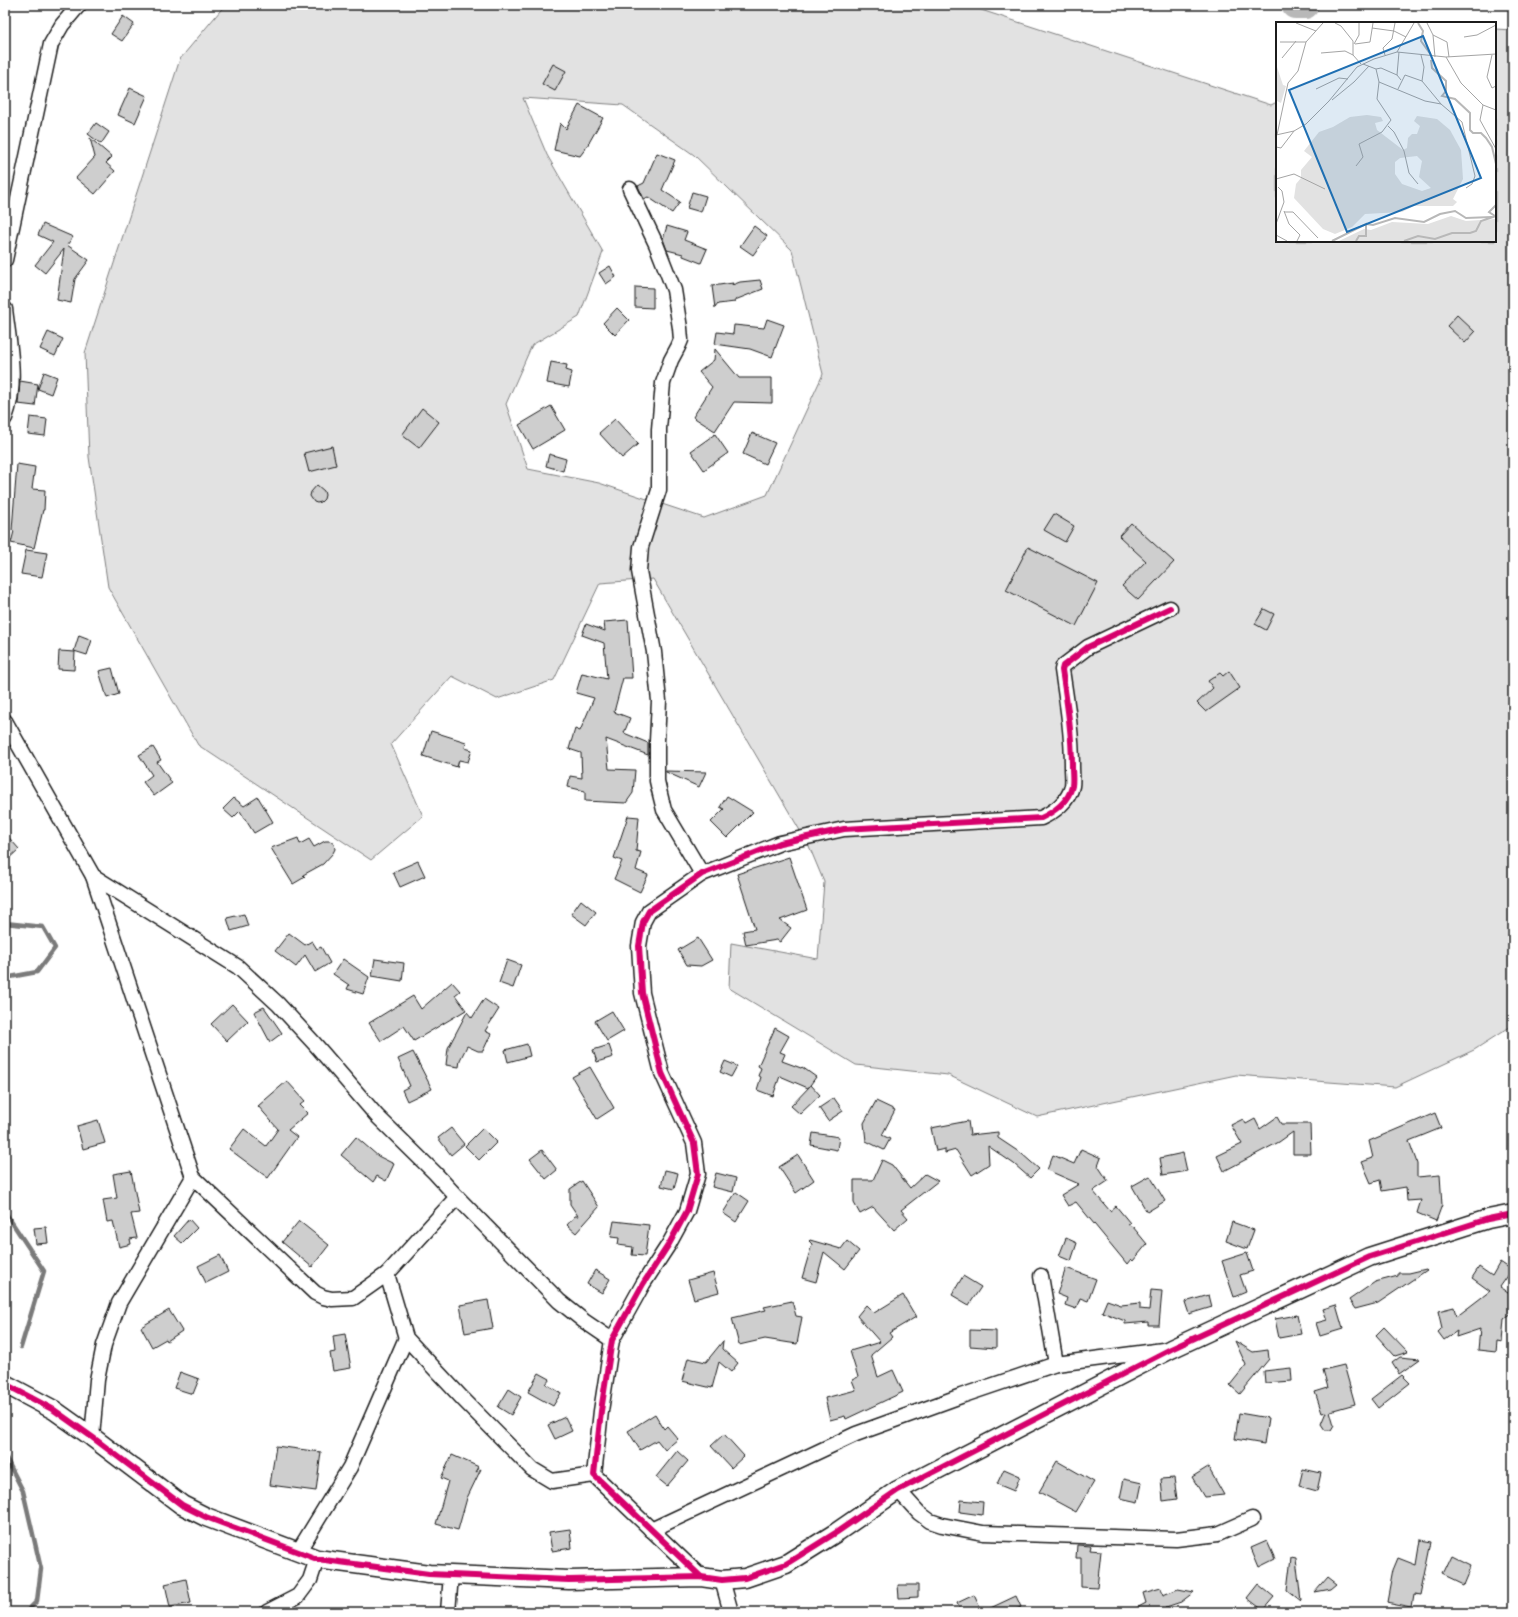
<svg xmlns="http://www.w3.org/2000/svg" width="1518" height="1617" font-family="Mali,sans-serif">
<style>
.green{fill:#e2e2e2;stroke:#7f7f7f;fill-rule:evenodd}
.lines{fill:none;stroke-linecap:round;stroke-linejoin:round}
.stream{stroke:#7a7a7a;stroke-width:4.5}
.river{stroke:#b8b8b8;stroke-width:28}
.building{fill:#cecece;stroke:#1c1c1c}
.minor-casing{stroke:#1c1c1c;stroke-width:17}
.tertiary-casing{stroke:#1c1c1c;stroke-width:21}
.minor{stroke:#fff;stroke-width:14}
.tertiary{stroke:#fff;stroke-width:18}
.cycleway-casing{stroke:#fff;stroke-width:8}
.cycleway{stroke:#d6006c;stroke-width:6}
.inset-river{fill:none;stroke:#b8b8b8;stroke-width:2}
.inset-road{fill:none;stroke:#a4a4a4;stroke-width:1}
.view{fill:#1f6fb2;fill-opacity:0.15;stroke:#1f6fb2;stroke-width:2}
.inset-edge{fill:none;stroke:#1c1c1c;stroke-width:2}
</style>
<rect width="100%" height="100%" fill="#fff"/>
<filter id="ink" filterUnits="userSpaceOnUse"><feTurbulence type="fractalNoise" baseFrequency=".025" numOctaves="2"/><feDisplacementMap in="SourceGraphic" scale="8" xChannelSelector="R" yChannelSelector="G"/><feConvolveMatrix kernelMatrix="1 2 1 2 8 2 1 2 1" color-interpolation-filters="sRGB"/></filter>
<g filter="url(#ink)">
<path class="green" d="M225,5H966L1271,105L1277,102V241H1495V29L1513,30V1025L1474,1050L1395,1087L1236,1075L1037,1117L948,1075L856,1065L729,988L731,943L818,959L824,882L809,846L653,579L600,583L554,680L497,699L452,676L391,744L423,816L371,860L198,745L108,587L89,457L85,353L180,59ZM523,98L623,105L694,155L792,250L823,374L767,495L704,518L599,483L528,469L506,404L532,345L579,317L603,252L547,155Z"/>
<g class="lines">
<g class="stream">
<polyline points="5,923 43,927 55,948 37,972 5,978"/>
<polyline points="5,1212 44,1271 21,1347"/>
<polyline points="5,1456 23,1491 41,1569 37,1601 26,1612"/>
</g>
<polyline class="river" points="1295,5 1305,5"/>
</g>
<g class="building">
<polygon points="123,16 134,24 122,41 111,34"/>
<polygon points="553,64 566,71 555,91 542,84"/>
<polygon points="130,88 147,96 135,123 118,115"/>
<polygon points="579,105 603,118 586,148 580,156 554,150 560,123 566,129"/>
<polygon points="96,123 109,132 101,144 88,134"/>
<polygon points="90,138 112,157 106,163 115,171 95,194 76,178 95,157"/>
<polygon points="657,153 675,160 662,190 680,202 672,213 648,197 644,199 638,186 644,183"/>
<polygon points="692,192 706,196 701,212 687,208"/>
<polygon points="43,224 73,237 67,245 89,260 75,279 71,303 57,300 64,249 45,273 35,265 53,242 38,235"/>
<polygon points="667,226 687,232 684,240 707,249 701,263 683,256 683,254 667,250 663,239"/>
<polygon points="754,226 767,236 753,255 740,246"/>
<polygon points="610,266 616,277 606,284 599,273"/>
<polygon points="760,280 763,289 735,300 735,302 718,304 715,308 712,286 733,283 732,285 740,282"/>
<polygon points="635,287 653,288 653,308 635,307"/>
<polygon points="617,308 629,320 615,335 603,323"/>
<polygon points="1457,315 1475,332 1465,343 1447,326"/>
<polygon points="767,319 784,325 772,357 750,349 715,344 717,332 733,334 734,325 764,328"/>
<polygon points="48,332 63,339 55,356 40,349"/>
<polygon points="715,349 739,378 772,378 772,403 734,402 715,431 693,417 712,387 699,372 714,360"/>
<polygon points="551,362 567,365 566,370 572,372 569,387 547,383"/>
<polygon points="44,372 57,377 51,394 38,389"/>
<polygon points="20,381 38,384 35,406 18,404"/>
<polygon points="551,406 565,430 533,449 519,425"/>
<polygon points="422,408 439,422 419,448 402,435"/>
<polygon points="30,417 47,419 45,436 28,434"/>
<polygon points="615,419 638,444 622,458 599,433"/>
<polygon points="752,433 775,443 765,464 743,454"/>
<polygon points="715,434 728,453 704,470 691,451"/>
<polygon points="332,446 336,465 309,472 304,453"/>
<polygon points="549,454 566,459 563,471 546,466"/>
<polygon points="17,464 35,467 32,489 45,490 44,510 43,510 34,548 11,543 14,531 12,530"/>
<polygon points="317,485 324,491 325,495 324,499 321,502 317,503 314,502 310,496 311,492"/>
<polygon points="1054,514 1074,526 1065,542 1044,530"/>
<polygon points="1131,523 1174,562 1138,600 1122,586 1146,561 1119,536"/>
<polygon points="1028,547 1098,583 1076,626 1006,590"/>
<polygon points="26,550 47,553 42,577 21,574"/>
<polygon points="1264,609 1274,614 1266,630 1255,624"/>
<polygon points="628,620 632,678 623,678 614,712 630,718 624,733 648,743 648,755 606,739 609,769 635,770 633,793 626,803 585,801 585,791 568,787 570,776 582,778 581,753 569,749 575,729 580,731 594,698 576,693 582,673 607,679 604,643 582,635 586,624 605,631 604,622"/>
<polygon points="79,635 92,640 87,655 74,651"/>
<polygon points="59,651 75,652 74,670 58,669"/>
<polygon points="112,668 119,694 107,698 99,671"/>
<polygon points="1229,671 1240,688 1206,712 1197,703 1213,688 1208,681 1220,673 1223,676"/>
<polygon points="431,731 466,742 465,748 472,750 468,762 459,760 457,767 423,756"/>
<polygon points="153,747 161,760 157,762 172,783 154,796 143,782 152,775 139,755"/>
<polygon points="666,771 706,772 699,787 666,772"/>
<polygon points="727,796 753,812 727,838 711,822 724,809 720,807"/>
<polygon points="258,797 273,822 254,833 240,811 233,818 223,809 234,798 244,806"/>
<polygon points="628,816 639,817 636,851 641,852 636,870 648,875 640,892 614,879 622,861 614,858"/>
<polygon points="5,833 19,849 5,862"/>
<polygon points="298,838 300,844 309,839 314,847 325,841 330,841 334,844 335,849 333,853 323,864 303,875 305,877 293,884 271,848"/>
<polygon points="789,857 807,910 780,920 791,928 780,942 777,940 746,945 743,931 755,929 737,874"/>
<polygon points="418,861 425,876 400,887 393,872"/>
<polygon points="581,900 596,912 586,925 571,914"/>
<polygon points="244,914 248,926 231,931 227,918"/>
<polygon points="289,933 305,945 312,941 317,949 321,947 330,963 315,972 305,955 296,967 275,951"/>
<polygon points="698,938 712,960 701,966 687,965 678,950"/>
<polygon points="343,959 369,977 363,994 347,989 349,985 333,974"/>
<polygon points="375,959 404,963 402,981 372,976"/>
<polygon points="507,960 521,965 513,988 499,983"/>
<polygon points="452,982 460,991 455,995 466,1010 414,1041 404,1026 381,1041 369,1023 413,996 421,1009"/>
<polygon points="484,999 499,1009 485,1031 491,1034 483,1051 478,1051 467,1046 460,1060 459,1067 446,1065 448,1048 467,1012 472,1018"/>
<polygon points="232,1004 248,1021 227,1041 211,1024"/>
<polygon points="264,1007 282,1033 270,1042 254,1012"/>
<polygon points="612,1011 624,1031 607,1041 595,1021"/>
<polygon points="775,1028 789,1036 780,1052 785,1054 782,1061 801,1068 802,1067 816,1077 808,1088 780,1076 773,1096 757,1090 761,1077 758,1076 761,1068 758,1066"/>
<polygon points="527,1044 530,1056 508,1062 505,1050"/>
<polygon points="609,1045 613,1057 597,1062 593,1050"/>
<polygon points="413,1052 432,1089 407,1101 402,1090 410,1086 398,1059"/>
<polygon points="725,1061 737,1066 731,1077 720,1072"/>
<polygon points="590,1067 614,1108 597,1119 572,1077"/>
<polygon points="287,1081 305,1101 300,1105 308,1113 288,1130 297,1137 268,1178 229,1149 244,1129 266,1146 278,1129 258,1106"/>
<polygon points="811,1085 820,1095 800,1114 791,1106"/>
<polygon points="834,1098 843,1111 828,1121 819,1108"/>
<polygon points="876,1101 895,1110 882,1135 890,1139 884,1150 866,1141 864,1123"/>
<polygon points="1435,1113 1441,1128 1409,1141 1417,1163 1417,1177 1440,1175 1442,1205 1436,1221 1417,1213 1421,1200 1407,1201 1406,1187 1382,1191 1380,1180 1371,1183 1362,1162 1373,1158 1369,1141"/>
<polygon points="1277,1117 1281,1124 1310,1124 1311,1154 1293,1154 1293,1132 1279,1142 1224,1171 1217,1156 1242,1144 1231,1125 1243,1119 1246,1124 1255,1119 1260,1129"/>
<polygon points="98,1120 105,1143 83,1149 77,1126"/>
<polygon points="968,1121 970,1135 998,1132 998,1138 1022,1154 1039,1169 1030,1178 1014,1164 988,1146 989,1164 972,1175 956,1150 945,1153 945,1149 936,1151 931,1128"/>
<polygon points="451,1128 464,1144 451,1155 438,1138"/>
<polygon points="483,1128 497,1142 479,1160 465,1146"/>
<polygon points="813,1133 839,1137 837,1150 811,1145"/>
<polygon points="356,1137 378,1156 394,1164 386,1181 377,1176 373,1182 341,1155"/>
<polygon points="1081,1149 1101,1158 1098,1166 1108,1181 1093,1191 1110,1211 1116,1206 1130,1223 1127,1224 1133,1227 1147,1244 1133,1261 1131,1259 1127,1264 1076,1202 1068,1206 1061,1195 1079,1184 1047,1170 1053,1155 1074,1164"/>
<polygon points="542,1150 557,1170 546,1179 530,1159"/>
<polygon points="1183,1153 1187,1171 1163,1175 1160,1158"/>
<polygon points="798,1155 814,1180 796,1193 779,1167"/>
<polygon points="882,1160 892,1165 910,1188 925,1174 938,1181 901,1210 908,1218 894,1230 873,1207 860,1214 854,1203 854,1180 873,1180"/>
<polygon points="665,1170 678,1173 674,1189 661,1186"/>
<polygon points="131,1171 139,1213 131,1214 137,1238 130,1239 131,1244 119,1247 113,1221 107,1222 103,1200 117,1198 113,1174"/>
<polygon points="716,1173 736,1178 733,1192 712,1187"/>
<polygon points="1150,1176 1165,1201 1147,1212 1132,1186"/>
<polygon points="582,1181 599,1207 576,1233 567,1225 575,1216 578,1216 570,1204 570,1189"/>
<polygon points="736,1192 749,1201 736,1222 723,1213"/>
<polygon points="189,1219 197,1228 182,1243 174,1236"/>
<polygon points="299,1221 329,1245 312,1267 282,1242"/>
<polygon points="614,1221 649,1225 645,1256 632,1255 633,1247 618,1245 619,1238 611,1237"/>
<polygon points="1232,1222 1254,1230 1247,1249 1226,1241"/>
<polygon points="46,1227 48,1243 36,1244 34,1228"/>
<polygon points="1066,1238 1077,1243 1071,1261 1059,1256"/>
<polygon points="810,1240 841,1249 847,1241 859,1251 845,1269 824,1252 816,1282 802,1278 812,1244 809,1241"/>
<polygon points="1247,1253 1253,1271 1240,1275 1246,1292 1234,1297 1222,1261"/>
<polygon points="220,1255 228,1272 206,1283 198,1266"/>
<polygon points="1500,1262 1512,1270 1500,1287 1513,1295 1513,1312 1504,1319 1502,1342 1497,1341 1496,1352 1478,1350 1480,1329 1456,1337 1457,1331 1444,1340 1438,1332 1442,1328 1438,1311 1454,1307 1456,1317 1490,1291 1472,1278 1479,1267 1492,1276"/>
<polygon points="1066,1268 1096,1279 1088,1301 1080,1298 1076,1309 1065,1305 1067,1298 1057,1294"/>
<polygon points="1426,1269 1427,1270 1378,1303 1355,1309 1349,1300 1375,1282 1398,1276 1398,1273 1409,1273"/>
<polygon points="595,1270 610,1279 602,1293 587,1284"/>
<polygon points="713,1273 719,1292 694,1299 688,1280"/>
<polygon points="963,1276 981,1287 969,1305 952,1295"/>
<polygon points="1151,1290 1162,1291 1159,1325 1148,1325 1148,1322 1125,1324 1125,1321 1102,1312 1107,1300 1121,1305 1140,1303 1140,1309 1149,1310"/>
<polygon points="903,1295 916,1317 889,1333 892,1337 871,1355 878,1377 893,1370 903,1392 846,1419 845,1416 830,1420 825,1398 856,1390 852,1380 858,1377 850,1351 880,1342 857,1316 866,1305 874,1313"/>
<polygon points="1209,1295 1212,1307 1189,1314 1185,1302"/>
<polygon points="488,1300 493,1328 465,1333 460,1305"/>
<polygon points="792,1301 796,1316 802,1317 797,1344 765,1339 739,1345 732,1318 766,1310 764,1307"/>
<polygon points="1336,1305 1343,1329 1320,1336 1316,1323 1327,1320 1323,1309"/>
<polygon points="169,1310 182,1331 167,1341 166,1339 152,1347 141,1327"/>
<polygon points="1297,1315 1301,1334 1279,1338 1275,1319"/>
<polygon points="1384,1327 1408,1352 1395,1356 1376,1335"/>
<polygon points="970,1330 996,1331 996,1348 970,1346"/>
<polygon points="345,1334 351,1368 333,1371 330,1353 335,1352 333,1336"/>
<polygon points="723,1341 722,1349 738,1363 731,1372 719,1362 712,1388 682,1381 688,1358 706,1362"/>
<polygon points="1235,1341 1253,1352 1268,1350 1269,1359 1240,1394 1230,1385 1246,1365"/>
<polygon points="1400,1357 1420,1359 1399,1374 1392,1363"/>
<polygon points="1344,1365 1355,1404 1330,1411 1334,1425 1331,1430 1325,1430 1321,1424 1326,1412 1322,1413 1315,1392 1328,1388 1323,1370"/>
<polygon points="1291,1368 1292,1381 1265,1383 1264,1371"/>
<polygon points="180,1372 199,1379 193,1394 174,1388"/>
<polygon points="539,1373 550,1379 546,1384 561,1393 553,1406 528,1392"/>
<polygon points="1402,1375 1410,1383 1378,1408 1371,1399"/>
<polygon points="509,1389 521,1397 511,1415 498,1407"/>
<polygon points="1239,1413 1268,1418 1264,1444 1235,1439"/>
<polygon points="655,1414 664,1429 667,1426 678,1439 665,1450 657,1440 640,1450 628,1431"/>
<polygon points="565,1417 572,1431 555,1439 548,1425"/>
<polygon points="724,1434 744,1456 731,1468 711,1446"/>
<polygon points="276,1446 321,1452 316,1491 270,1485"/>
<polygon points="677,1451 688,1461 667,1486 656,1477"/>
<polygon points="452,1455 479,1467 476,1472 481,1469 467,1498 458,1530 436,1524 448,1481 441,1478"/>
<polygon points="1057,1461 1094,1482 1076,1512 1039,1492"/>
<polygon points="1208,1467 1224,1495 1204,1497 1192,1477"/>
<polygon points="1004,1469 1020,1476 1014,1491 997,1484"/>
<polygon points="1303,1469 1321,1473 1317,1491 1299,1486"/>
<polygon points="1174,1478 1177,1499 1163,1501 1161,1479"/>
<polygon points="1124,1479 1142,1483 1138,1502 1120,1498"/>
<polygon points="961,1500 983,1502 982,1515 960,1512"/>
<polygon points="570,1529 572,1548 552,1551 549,1532"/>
<polygon points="1420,1540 1432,1542 1421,1596 1415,1595 1413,1607 1387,1602 1393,1570 1398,1558 1416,1565"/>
<polygon points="1267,1541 1275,1559 1259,1567 1251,1548"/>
<polygon points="1077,1545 1091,1546 1090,1550 1101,1551 1097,1588 1081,1587 1081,1558 1076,1558"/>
<polygon points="1451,1555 1471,1565 1463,1584 1442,1574"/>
<polygon points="1291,1557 1296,1558 1301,1601 1287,1590"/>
<polygon points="1328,1577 1337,1584 1331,1589 1315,1592"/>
<polygon points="186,1579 191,1603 170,1607 165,1584"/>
<polygon points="1258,1584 1274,1597 1263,1610 1247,1598"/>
<polygon points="898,1585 918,1585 918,1597 899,1598"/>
<polygon points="1161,1588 1163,1595 1178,1589 1194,1592 1181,1602 1166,1607 1167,1612 1134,1612 1133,1610 1146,1603 1143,1593"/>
<polygon points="974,1595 982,1612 1016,1596 1021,1607 1010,1612 961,1612 957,1603"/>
</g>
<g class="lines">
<g class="minor-casing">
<g id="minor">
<polyline points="630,189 656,244 674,290 680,328 681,340 678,347 671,360 663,383 659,429 659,490 641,547 639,571 654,652 659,701 657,741 657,781 660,794 664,810 702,874"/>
<polyline points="5,260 51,44 62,25 79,5"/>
<path d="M5,309C9,343 18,385 5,418"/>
<polyline points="5,721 93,876 238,967 278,1004 314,1043 377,1116 435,1173 457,1197 559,1301 584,1321 612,1340"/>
<polyline points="193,1177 315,1293 323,1297 332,1299 353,1298 387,1274 457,1197"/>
<polyline points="387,1274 406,1338 462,1398 532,1469 552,1481 594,1475"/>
<polyline points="1041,1276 1056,1364"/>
<polyline points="92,1437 97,1380 104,1345 119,1303 193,1177 93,876"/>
<polyline points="898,1490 919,1513 930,1521 942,1525 983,1533 1176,1539 1218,1534 1252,1519"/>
<polyline points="651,1530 856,1434 961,1396 1056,1364 1163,1350"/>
<polyline points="298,1552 350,1467 406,1338"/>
<path d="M701,1577L594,1475L601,1411L612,1340L643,1284L669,1244L687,1211L698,1174L694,1143L662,1073L642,993L639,946L643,922L649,911L702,874L780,843L844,829L1041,818C1054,812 1069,801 1072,786C1073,780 1072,773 1072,767C1072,734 1067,703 1062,670L1063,666L1088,647L1170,608"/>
<polyline points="722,1580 731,1612"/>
<polyline points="267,1612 298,1596 310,1580 317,1559"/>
<polyline points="448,1612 451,1575"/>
</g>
</g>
<g class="tertiary-casing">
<polyline id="tertiary" points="5,1384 54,1410 92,1437 182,1505 206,1517 317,1559 429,1574 451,1575 569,1580 701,1577 722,1580 745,1578 786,1564 837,1532 898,1490 1171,1349 1369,1257 1488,1219 1513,1214"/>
</g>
<use href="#minor" class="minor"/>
<use href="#tertiary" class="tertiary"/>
<g class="cycleway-casing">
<g id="cycleway">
<polyline points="5,1384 54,1410 92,1437 182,1505 206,1517 317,1559 429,1574 451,1575 569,1580 701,1577 722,1580 745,1578 786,1564 837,1532 898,1490 1171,1349 1369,1257 1488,1219 1513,1214"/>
<path d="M701,1577L594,1475L601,1411L612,1340L643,1284L669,1244L687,1211L698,1174L694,1143L662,1073L642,993L639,946L643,922L649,911L702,874L780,843L844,829L1041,818C1054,812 1069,801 1072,786C1073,780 1072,773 1072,767C1072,734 1067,703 1062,670L1063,666L1088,647L1170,608"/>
</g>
</g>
<use href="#cycleway" class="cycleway"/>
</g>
</g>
<g transform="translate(1276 22)">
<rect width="220" height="220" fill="#fff"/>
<path d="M0,42L7,63L10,64L5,81L1,79L0,81ZM91,93L105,95L107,99L99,101L101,108L127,128L131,126L132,116L136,112H141L144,104L138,99L141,94L161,97L174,108L185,128L187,157L177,177L181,180L177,184H138L126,190L89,192L76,205L59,212L47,207L18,176L20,162L25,156V148L36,135L28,129L43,110L57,105L74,95ZM141,134L146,139L143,155L155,166L146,169L126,162L119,152V140L124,136ZM175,194L190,199L220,197V219H63L88,207L95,208L116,200L152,202Z" fill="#e2e2e2" fill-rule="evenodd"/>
<path class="inset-river" d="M142,1L147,9L145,19L155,33M155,38L156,46L170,59V69L166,74L179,77L194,91V108L197,111H205L210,116L216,125L220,142M219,194L213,190L220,183M90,202L97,203L119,196L148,200L164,192L179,189L190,196L216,195M56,219L90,202V214H83L80,219M128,219L142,214L159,217L176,211H194L200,209L205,199L220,194"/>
<path class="inset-road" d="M20,1L40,9M59,1L65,4L77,19V33L85,42M151,1L157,13L159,35M96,6L118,9L130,15M157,13L171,20L173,35M188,15L201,13L220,3M4,20H30M78,22L83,13V1M79,22L94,20L97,1M121,30L138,1M45,31L69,29L77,33M109,33L107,26L116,17L119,1M145,33L148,45L146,59L165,82M216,33L211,55L216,66L220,64M170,35L185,61L207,83L204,98L220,127M6,36L20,19M100,47L105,46L121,53L125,58M121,53L123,30M103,60L149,79L165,82L186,100L199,154L196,162L190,166M40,67L63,56L72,57M122,67L129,53L146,59M56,78L78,60L93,44M207,83L220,88M112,104L118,110L128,129L133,151L142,162M0,113L18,109L30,102L53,79L81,45L98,37L121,30L170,35L220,32M1,113L12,61L22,49L30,20L47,1M0,125L5,126L18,109M80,144L87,135L83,122L106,110L115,98L101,77L103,60L100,47L87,42M0,157L18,152L49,167M8,189L13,202L24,213L21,219M8,190H17L42,216M0,202L8,180L6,169L2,165M0,213L11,219"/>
<path class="view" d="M147,14L205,156L71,210L13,68Z"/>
<rect width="220" height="220" class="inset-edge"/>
</g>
<rect width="1518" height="1617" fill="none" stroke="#fff" stroke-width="20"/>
<rect x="10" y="10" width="1498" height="1597" fill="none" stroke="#1c1c1c" stroke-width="1.5" filter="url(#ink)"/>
</svg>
